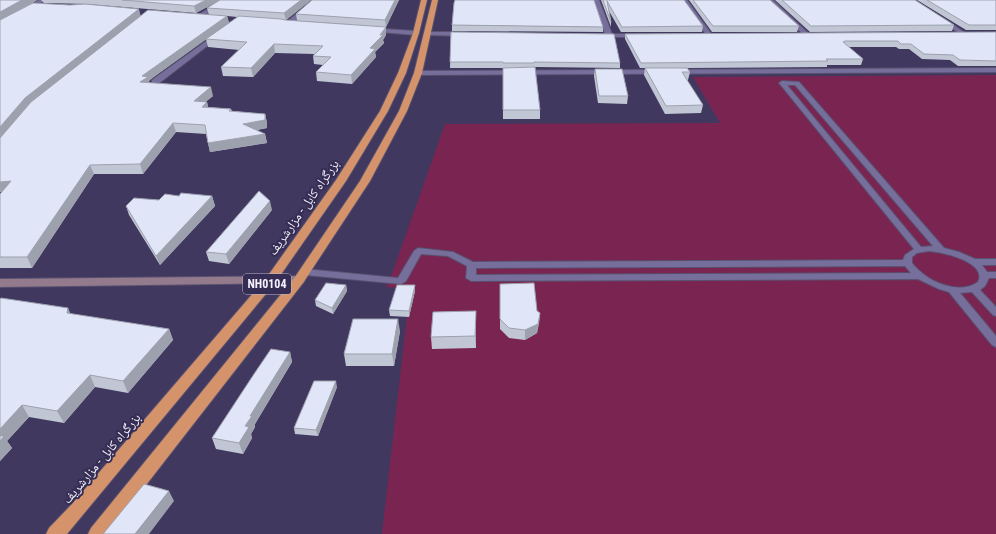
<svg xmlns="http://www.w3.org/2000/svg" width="996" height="534" font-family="'Roboto Condensed','Noto Naskh Arabic',sans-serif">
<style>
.green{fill:#7a2551}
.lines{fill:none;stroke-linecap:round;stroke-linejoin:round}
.lane-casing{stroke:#58516f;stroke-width:2}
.street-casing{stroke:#58516f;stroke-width:2}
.secondary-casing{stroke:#58516f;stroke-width:2}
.highway-casing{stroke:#58516f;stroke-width:2}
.lane{fill:#776f9b;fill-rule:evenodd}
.street{fill:#776f9b;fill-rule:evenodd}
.secondary{fill:#937a8d;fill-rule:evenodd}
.highway{fill:#d4936b;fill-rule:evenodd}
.wall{fill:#c1c6d5;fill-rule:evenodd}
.shaded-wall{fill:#9da1ae}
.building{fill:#e0e6f8;stroke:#9da1ae}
.labels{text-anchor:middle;stroke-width:4;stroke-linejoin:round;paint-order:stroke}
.shield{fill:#352d53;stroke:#bbb7c9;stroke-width:1}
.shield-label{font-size:12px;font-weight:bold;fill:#f4f2fc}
.street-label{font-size:13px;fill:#f4f2fc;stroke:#352d53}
</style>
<rect width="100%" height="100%" fill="#40385f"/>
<polygon class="green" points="996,75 996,534 382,534 410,289 386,287 393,271 445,124 720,123 693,77"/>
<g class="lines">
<g class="lane-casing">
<path id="lane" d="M782,81L799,82L944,248L959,252L975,259H996V265H982L987,272H996V278H989L985,286L980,290L996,307V316L993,315L972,292L960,293L996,336V347L992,345L949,292L939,289L918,279L471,281L466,278L467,266L448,256L421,254L406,281L401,284L305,275L300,272L305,269L398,278L414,251L418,248L453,252L473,262L903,260L905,255L914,249L780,84L779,83ZM787,85H795L933,246L921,247ZM929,251C942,252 988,262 978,282C958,296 926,281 912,263V257L917,253ZM905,266L911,273L476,275V268Z"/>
</g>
<g class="street-casing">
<g id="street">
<polygon points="39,0 46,0 0,28 0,23"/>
<polygon points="223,0 230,0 198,19 193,18"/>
<polygon points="593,0 599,0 612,34 641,34 644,36 643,37 598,37 598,35 605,34"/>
<polygon points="681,0 687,0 712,35 711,36 707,36"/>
<polygon points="766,0 773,0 809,34 809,36 805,36"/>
<polygon points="307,5 312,6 288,26 284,26 284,24"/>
<polygon points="939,18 943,18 967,34 962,35 939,20"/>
<polygon points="369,28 416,31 419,33 416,35 367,31 367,29"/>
<polygon points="219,32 224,33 158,84 152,84 152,80"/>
<polygon points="428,32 467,32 470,34 467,36 426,35 426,33"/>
<polygon points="996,68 996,72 418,75 414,73 418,71"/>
</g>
</g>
<g class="secondary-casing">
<polygon id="secondary" points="299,276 303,277 305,280 303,283 0,287 0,279"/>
</g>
<g class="highway-casing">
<g id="highway">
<polygon points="421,0 427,0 419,33 406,73 388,111 346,181 275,283 67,534 46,534 49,528 72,504 267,277 336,180 380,111 398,73 413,33"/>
<polygon points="432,0 438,0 422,73 407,111 370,181 303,283 108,534 88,534 91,528 295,277 360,181 399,111 414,73"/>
</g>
</g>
<use href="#lane" class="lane"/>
<use href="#street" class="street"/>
<use href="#secondary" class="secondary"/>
<use href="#highway" class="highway"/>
</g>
<g class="wall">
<path d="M0,0H37L29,5L141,16L209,15L207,8L220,0H311L286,20L360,25L297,21L296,14L312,0H399L386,27V35L383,40L384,43L375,52L376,57L352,84L317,81L316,72L323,65L314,64L313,56L314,54L275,53L253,77L223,76L221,67L239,50L208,47L206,39L151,79L149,81V83L213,96L205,102H207L208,107L231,109L232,111L265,114L267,123V128L257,130L265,134L267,143L210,152L206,134L176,132L143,174H94L32,268H0V194L2,192H0ZM227,16L237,17L229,23Z"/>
<polygon points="41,0 220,0 196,13 87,4 44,3"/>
<polygon points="601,0 684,0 703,26 702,32 621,32 609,11 611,22 611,27"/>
<polygon points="689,0 770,0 799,26 797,32 712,32"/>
<polygon points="775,0 915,0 954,25 952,31 810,32"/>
<polygon points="917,0 996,0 996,30 966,30"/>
<polygon points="452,25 603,27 603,32 452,31"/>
<polygon points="451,32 620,63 620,68 535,67 540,110 540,119 503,119 503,68 450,68"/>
<polygon points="996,32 996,66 958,66 950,60 922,59 909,49 899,49 896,47 849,47 863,59 861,65 827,65 827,67 687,68 690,72 688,80 687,80 703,105 701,113 665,114 644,75 645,68 640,68 625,39 625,34"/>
<polygon points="595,69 628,96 627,104 598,103 594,76"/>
<polygon points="179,196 212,196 215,206 160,265 129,215 126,206"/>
<polygon points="272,210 229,264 209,261 206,252"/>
<polygon points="500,284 540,313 539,323 537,333 525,340 509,338 500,329"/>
<polygon points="346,285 347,291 333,314 316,306 315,300"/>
<polygon points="415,285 415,291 409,317 390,316 389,310"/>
<polygon points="0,299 71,314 169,329 173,340 128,393 95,387 64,423 29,417 7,441 12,448 0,461"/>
<polygon points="476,311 476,348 432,349 431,337"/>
<polygon points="400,331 394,366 346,366 344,354"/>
<polygon points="290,352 292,362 255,424 255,427 251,434 252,438 243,454 216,449 212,438"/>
<polygon points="337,387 318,436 295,434 294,428"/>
</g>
<g class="shaded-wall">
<polygon points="22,0 37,0 0,21 0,12"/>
<polygon points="206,0 220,0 196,13 194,6"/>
<polygon points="301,0 311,0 286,20 284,13"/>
<polygon points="395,0 399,0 386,27 385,20"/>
<polygon points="139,9 141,17 0,141 0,127 25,98"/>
<polygon points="227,16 229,23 151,79 149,81 150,85 140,82 142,76 149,71"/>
<polygon points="386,27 386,35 383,40 384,43 375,52 376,57 352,84 351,75"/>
<polygon points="274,44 275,53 253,77 251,68"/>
<polygon points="211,87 213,96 196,110 194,101"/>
<polygon points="207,102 209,111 202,107"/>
<polygon points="265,114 267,123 267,128 245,132 243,124"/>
<polygon points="173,123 176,132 143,174 140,164"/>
<polygon points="265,134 267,143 210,152 208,143"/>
<polygon points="90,165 94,174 32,268 27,257"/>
<polygon points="11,181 16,190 0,192 0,182"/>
<polygon points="212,196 215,206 160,265 156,256"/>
<polygon points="270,201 272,210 229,264 226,254"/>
<polygon points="346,285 347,291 333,314 332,308"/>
<polygon points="415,285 415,291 409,317 409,311"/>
<polygon points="68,308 73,319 67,313"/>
<polygon points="476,311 476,348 475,336"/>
<polygon points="540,313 539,323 537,333 525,340 525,330"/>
<polygon points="398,319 400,331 394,366 392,354"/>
<polygon points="169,329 173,340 128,393 123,381"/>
<polygon points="290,352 292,362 255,424 255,427 251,434 252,438 243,454 239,443 250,416"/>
<polygon points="90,375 95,387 64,423 57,411"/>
<polygon points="336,381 337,387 318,436 316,430"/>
<polygon points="22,405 29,417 7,441 12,448 0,461 0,429"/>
<polygon points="169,491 174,501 149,534 135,534"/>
</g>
<g class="building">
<polygon points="0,0 22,0 0,12"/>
<polygon points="122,0 206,0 194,6"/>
<polygon points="220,0 301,0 284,13 207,8"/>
<polygon points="312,0 395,0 385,20 296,14"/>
<polygon points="455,0 594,0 603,27 452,25 454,3"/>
<polygon points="603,0 684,0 703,26 622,27 607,1 611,22"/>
<polygon points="693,0 770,0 799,26 713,26"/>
<polygon points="782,0 915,0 954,25 811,26"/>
<polygon points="927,0 996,0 996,25 969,25"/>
<polygon points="33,3 70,5 85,4 139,9 25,98 0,127 0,20"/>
<polygon points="148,10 227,16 149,71 142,76 148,77 140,82 211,87 194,101 207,102 202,107 231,109 229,111 265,114 265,120 243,124 265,134 208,143 205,125 173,123 140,164 90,165 27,257 0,257 0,194 11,181 0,182 0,138 31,102"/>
<polygon points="239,16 281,19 285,20 386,27 380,35 383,35 370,48 375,49 351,75 316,72 331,57 313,56 323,46 274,44 251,68 221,67 247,42 206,39"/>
<polygon points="451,32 614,34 620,63 534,62 534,63 503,63 503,62 450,62"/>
<polygon points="996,32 996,61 960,60 953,55 924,54 911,44 901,44 898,41 845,41 843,42 863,59 826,59 828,61 641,63 625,34"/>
<polygon points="535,67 540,110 503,110 503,68"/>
<polygon points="645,68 687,68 690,72 682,72 703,105 666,106"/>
<polygon points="595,69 622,69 628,96 599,96"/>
<polygon points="259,191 270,201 226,254 206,252"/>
<polygon points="181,193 212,196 156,256 126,206 134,198 159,200 165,194 179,196"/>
<polygon points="326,283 346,285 332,308 315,300"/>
<polygon points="534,283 537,311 540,313 538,324 525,330 509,328 500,319 500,284"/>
<polygon points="397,285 415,285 409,311 389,310"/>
<polygon points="1,298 68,308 67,313 169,329 123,381 90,375 57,411 22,405 0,429 0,299"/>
<polygon points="476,311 475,336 431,337 433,312"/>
<polygon points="353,319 398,319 392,354 344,354"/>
<polygon points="271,349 290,352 250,416 252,416 245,426 249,427 239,443 212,438 254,374"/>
<polygon points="314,381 336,381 316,430 294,428"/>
<polygon points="0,436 4,436 0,441"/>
<polygon points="144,484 169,491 135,534 103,534"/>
</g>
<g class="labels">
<rect class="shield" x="243" y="274" width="48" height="20" rx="3"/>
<g class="shield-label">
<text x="267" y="288">NH0104</text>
</g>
<g class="street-label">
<text transform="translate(303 207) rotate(-55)" y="5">بزرگراه کابل - مزارشریف</text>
<text transform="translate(101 458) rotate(-50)" y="5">بزرگراه کابل - مزارشریف</text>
</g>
</g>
</svg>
